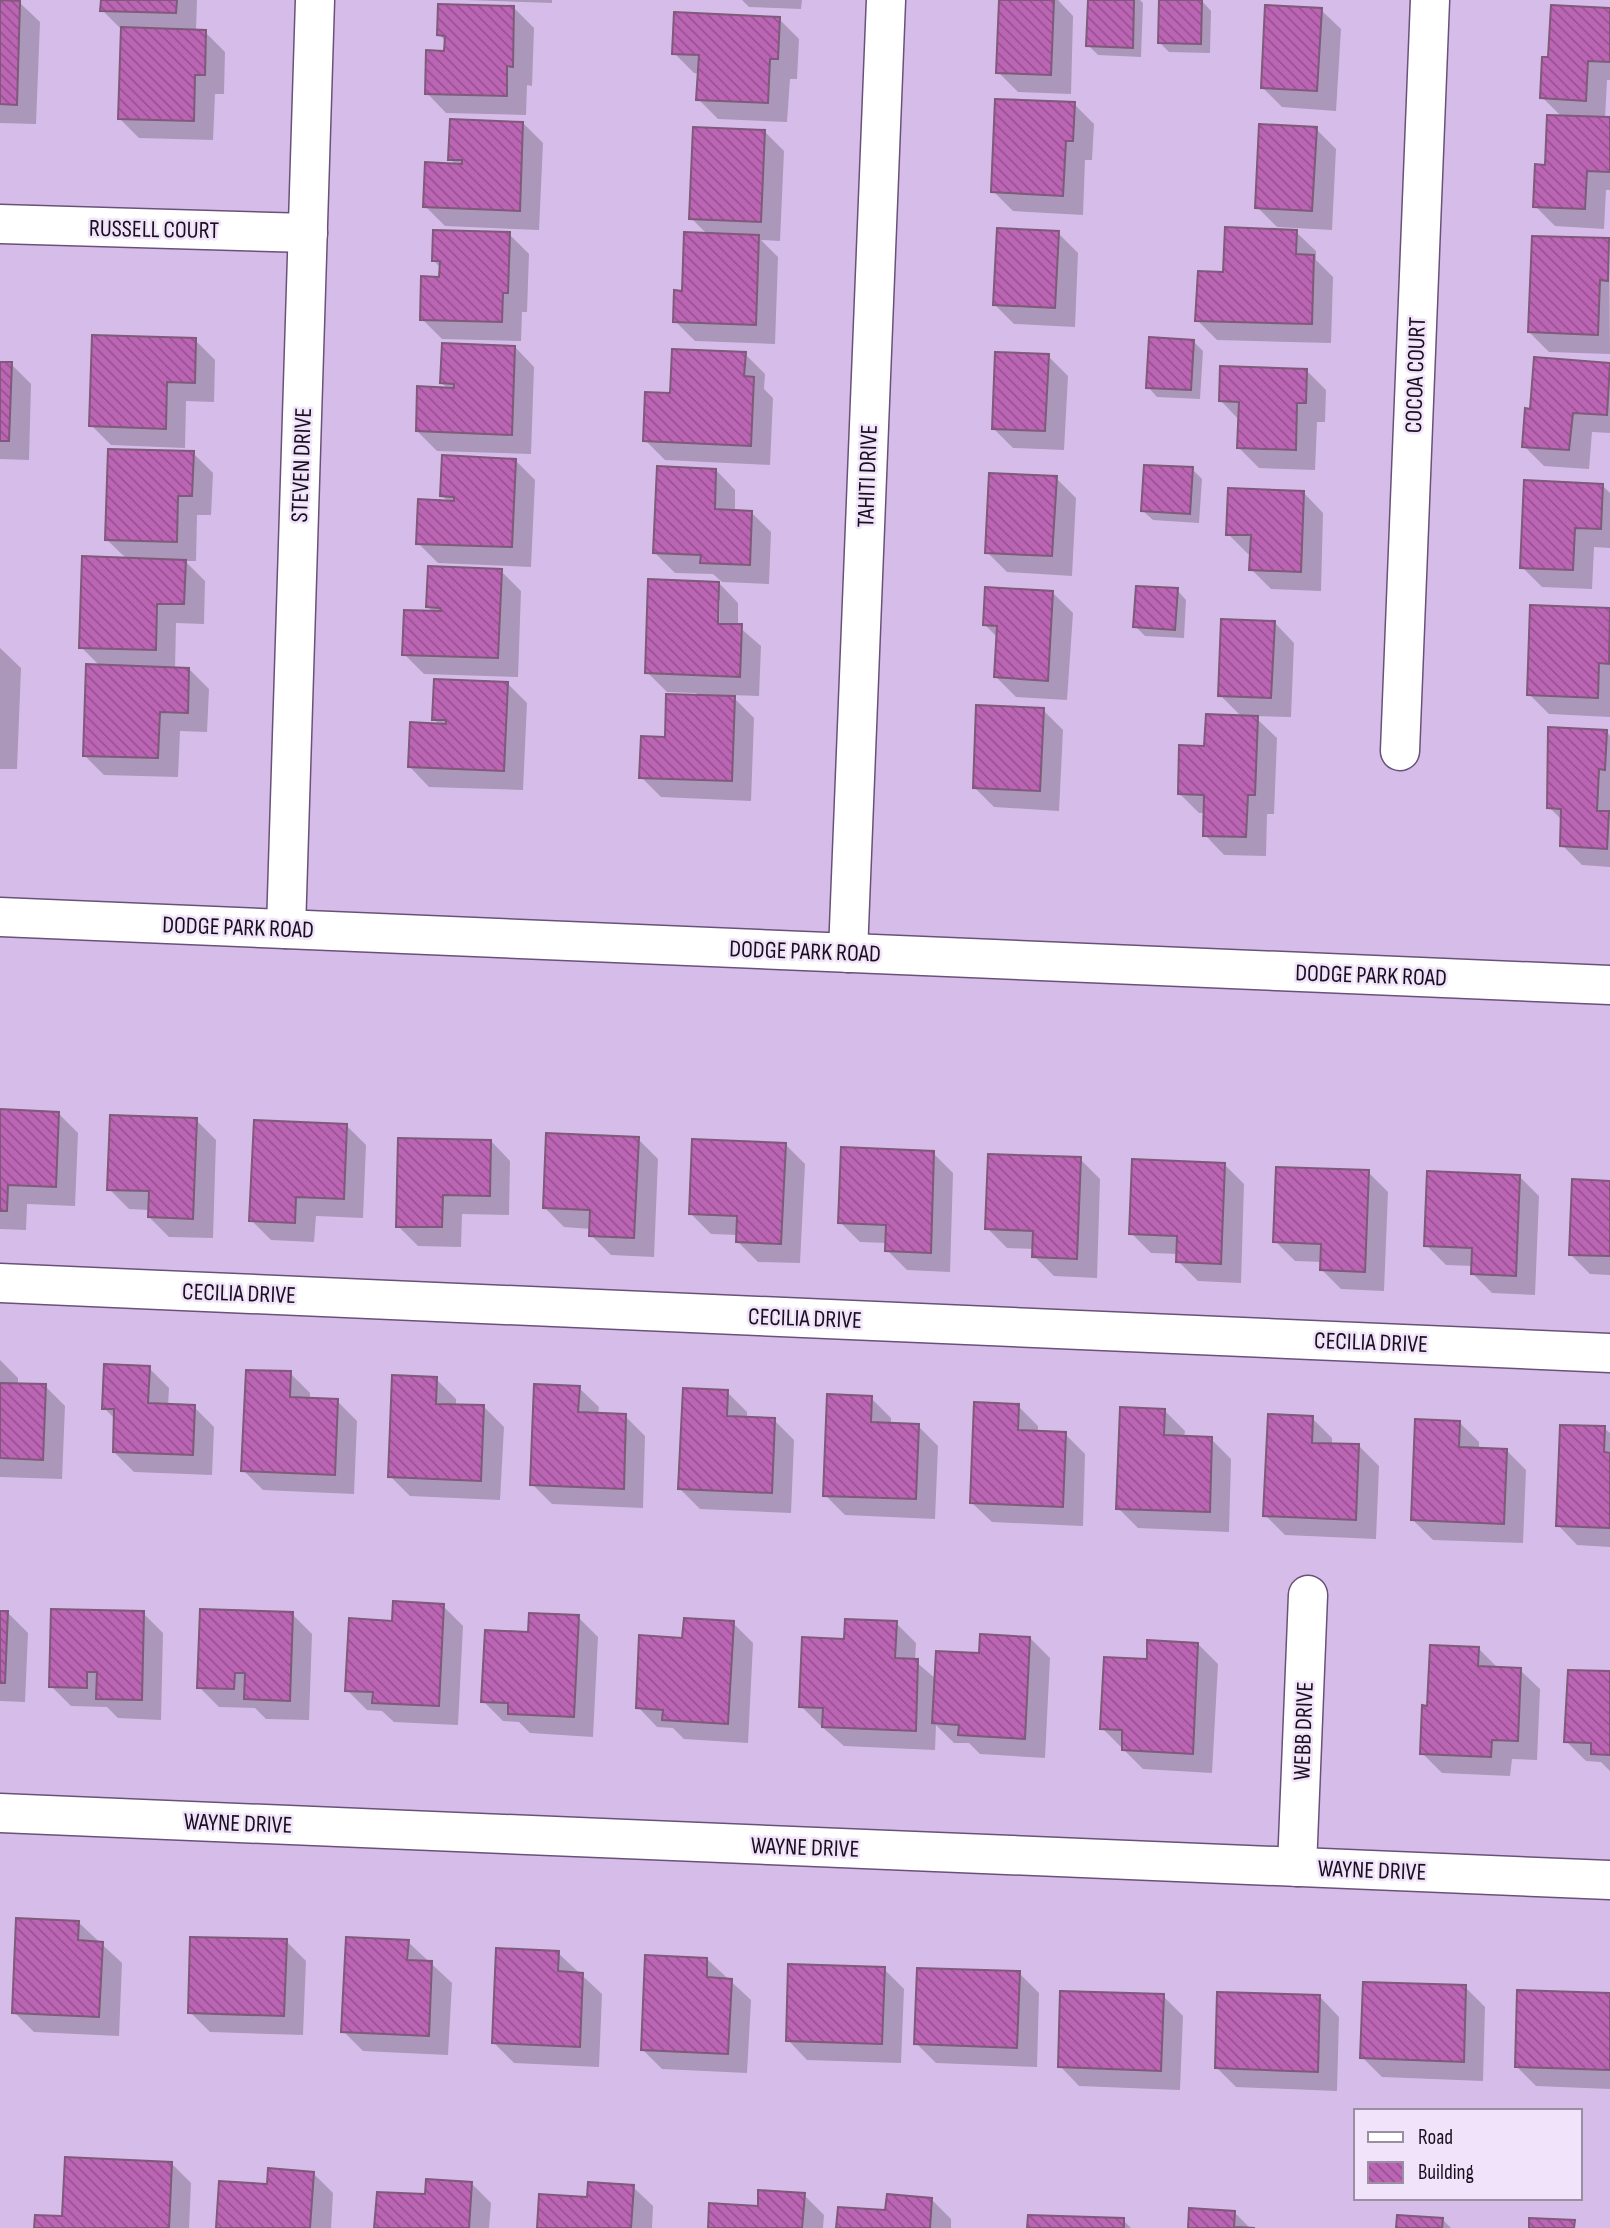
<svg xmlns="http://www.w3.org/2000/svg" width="1610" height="2228" font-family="'Sofia Sans Condensed',sans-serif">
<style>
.shadow{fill:#0003;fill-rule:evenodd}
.building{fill:url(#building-back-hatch);stroke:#7f5a7a;stroke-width:2}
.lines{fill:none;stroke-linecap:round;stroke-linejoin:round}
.street-casing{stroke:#695279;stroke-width:41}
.secondary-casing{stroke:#695279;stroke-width:41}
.street{stroke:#fff;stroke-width:38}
.secondary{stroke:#fff;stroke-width:38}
.labels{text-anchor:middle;stroke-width:5;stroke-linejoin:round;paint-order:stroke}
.street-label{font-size:24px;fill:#190f1f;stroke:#f0e3fa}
</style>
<defs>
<pattern id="building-back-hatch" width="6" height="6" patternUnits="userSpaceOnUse" patternTransform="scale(1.75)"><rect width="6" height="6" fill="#bc65b4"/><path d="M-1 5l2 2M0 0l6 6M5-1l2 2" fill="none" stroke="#985292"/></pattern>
</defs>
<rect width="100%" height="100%" fill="#d6bde9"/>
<g class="shadow">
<polygon points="103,0 197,0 196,31 205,32 225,52 224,94 215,94 213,140 139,138 119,118 122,30 102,10"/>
<polygon points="466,0 552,0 552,3"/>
<polygon points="742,0 802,0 801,9 749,7"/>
<polygon points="1000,0 1058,0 1073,16 1071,94 1018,92 998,72"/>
<polygon points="1089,0 1140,0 1143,3 1141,57 1098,55 1088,45"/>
<polygon points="1161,0 1202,1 1211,11 1210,53 1169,52 1159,42"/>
<polygon points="0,2 20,3 40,22 36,124 0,123"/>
<polygon points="514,8 534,28 532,86 527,85 526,115 446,113 427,93 446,53 446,42 439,34"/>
<polygon points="1321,10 1341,29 1336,111 1282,107 1262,87"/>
<polygon points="1610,10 1610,80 1607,80 1605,119 1610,119 1610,190 1606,190 1604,229 1555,226 1535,206 1562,117 1542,97 1550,59"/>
<polygon points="779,19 799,39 797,79 790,79 787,122 718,119 698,99 699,74 694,73 674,53"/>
<polygon points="1074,104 1094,124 1092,160 1085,160 1083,215 1013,211 993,191"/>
<polygon points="523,123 543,143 539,230 445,226 425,206 456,165 450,159"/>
<polygon points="1316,129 1336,149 1332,230 1277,227 1257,207"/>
<polygon points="764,131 784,151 780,241 761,240 778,257 775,344 695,341 675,321 708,235 691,218"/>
<polygon points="1296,232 1316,251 1316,260 1333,277 1331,343 1217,340 1197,320 1225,273"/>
<polygon points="1058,233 1078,253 1075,327 1014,324 994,304"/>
<polygon points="509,234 529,254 527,312 522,312 521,341 442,339 422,319 441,279 441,268 434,261"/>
<polygon points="1609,240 1610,354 1549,352 1529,332"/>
<polygon points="195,340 215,360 214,402 186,401 185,448 111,445 91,425"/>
<polygon points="1194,342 1203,351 1200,399 1157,397 1148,387"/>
<polygon points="515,347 534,367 531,454 437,451 417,431 449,390 442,383"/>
<polygon points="745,354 765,374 764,389 773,398 770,465 665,460 645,440 672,395"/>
<polygon points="1048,356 1068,376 1064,450 1013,448 993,428"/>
<polygon points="0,363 11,364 31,384 29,460 0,459"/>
<polygon points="1610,365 1610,433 1592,432 1589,469 1544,466 1524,446 1532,410"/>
<polygon points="1306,370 1326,390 1325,422 1317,422 1315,470 1259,468 1239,448 1240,421 1221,401"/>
<polygon points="193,453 213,473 211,515 197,515 196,561 185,561 205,581 204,624 176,623 175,669 189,669 209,689 207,732 180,731 178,777 104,775 84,755 101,667 81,647 127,559 107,540"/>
<polygon points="515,460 535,480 531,567 438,563 418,543 449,502 442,496"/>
<polygon points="1192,469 1202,479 1199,523 1153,520 1143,511"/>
<polygon points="716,470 735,490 735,512 751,512 771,532 769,584 722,582 713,574 675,573 655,553"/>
<polygon points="1056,478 1076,498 1072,576 1007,572 987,552"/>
<polygon points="1603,486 1610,493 1610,548 1594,547 1592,589 1542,587 1522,567"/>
<polygon points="1304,493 1323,513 1321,591 1271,589 1251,569 1252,554 1248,554 1228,534"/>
<polygon points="501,571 521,591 518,677 424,674 404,654 434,613 428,607"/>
<path d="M719,583L738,603V626L761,646L759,696L731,695L754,718L751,801L661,797L641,777L697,693L667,692L647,672ZM717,600H720L719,632H716Z"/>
<polygon points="1177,590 1186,600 1184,638 1145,636 1135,626"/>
<polygon points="1053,593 1073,613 1067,700 1016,697 996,677 998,638 985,625"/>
<polygon points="1610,610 1610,717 1549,714 1529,694"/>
<polygon points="1275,623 1294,643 1291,717 1254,716 1277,738 1274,814 1267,814 1266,856 1224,855 1205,835 1205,813 1199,813 1179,793 1206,748 1243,718 1220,695"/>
<polygon points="0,648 21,668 17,769 0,769"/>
<polygon points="507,683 527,703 523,790 429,787 410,767 440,726 434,719"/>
<polygon points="1043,710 1063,730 1059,811 994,807 974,787"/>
<polygon points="1607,732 1610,736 1610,867 1582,865 1562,845 1563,821 1549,807"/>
<polygon points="0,1111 58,1113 78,1133 75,1206 27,1204 26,1230 0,1229"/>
<polygon points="196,1120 216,1140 213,1238 169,1237 149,1217 150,1210 129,1209 109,1189"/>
<polygon points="346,1125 366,1145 363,1218 316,1216 314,1242 271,1240 251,1220"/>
<polygon points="638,1139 658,1159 654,1257 611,1255 591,1235 591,1229 564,1227 544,1207"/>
<polygon points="491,1141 510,1161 509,1215 462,1214 461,1247 418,1246 398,1226"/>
<polygon points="785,1144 805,1164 800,1263 758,1262 738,1242 738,1235 711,1234 691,1214"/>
<polygon points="933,1153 953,1173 950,1272 907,1270 887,1250 887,1243 860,1242 840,1222"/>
<polygon points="1080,1159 1100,1179 1097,1278 1054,1276 1034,1256 1034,1249 1007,1248 987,1228"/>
<polygon points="1224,1164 1244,1184 1241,1283 1198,1281 1178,1261 1178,1254 1151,1253 1131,1233"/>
<polygon points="1368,1172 1388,1192 1384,1291 1341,1289 1321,1269 1322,1262 1295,1261 1275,1241"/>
<polygon points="1519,1176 1539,1196 1535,1295 1492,1293 1472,1273 1473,1266 1446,1265 1426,1245"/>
<polygon points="1610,1183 1610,1275 1590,1274 1570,1254"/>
<polygon points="0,1360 18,1378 18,1385 45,1386 65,1406 62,1479 0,1477"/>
<polygon points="149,1368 169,1388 168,1406 194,1407 214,1427 212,1475 134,1472 114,1452 116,1420 104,1408"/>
<polygon points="290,1373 310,1393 310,1400 337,1401 357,1421 354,1494 263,1490 243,1470"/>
<polygon points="436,1379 456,1399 456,1406 484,1407 504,1427 500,1500 410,1496 390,1476"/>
<polygon points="579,1388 599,1407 598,1414 625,1416 645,1436 643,1508 552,1504 532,1484"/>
<polygon points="727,1392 747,1412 747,1419 774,1420 794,1440 791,1513 700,1509 680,1489"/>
<polygon points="871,1398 891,1418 891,1425 918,1426 938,1446 935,1519 845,1515 825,1495"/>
<polygon points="1018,1406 1038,1426 1038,1433 1065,1434 1085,1454 1083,1526 992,1522 972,1503"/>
<polygon points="1165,1411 1185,1431 1184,1438 1211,1439 1231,1459 1229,1532 1138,1528 1118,1508"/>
<polygon points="1312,1418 1332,1438 1332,1445 1359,1446 1379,1466 1376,1539 1285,1535 1265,1515"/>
<polygon points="1459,1422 1479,1442 1479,1449 1506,1450 1526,1470 1523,1543 1433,1540 1413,1520"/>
<polygon points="1604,1428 1610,1433 1610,1547 1577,1545 1558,1525"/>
<polygon points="443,1606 463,1626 458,1725 394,1722 382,1711 367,1710 347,1690 394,1623"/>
<polygon points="0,1613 8,1613 28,1633 25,1702 0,1701"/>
<polygon points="143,1613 163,1633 161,1720 118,1718 107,1707 71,1706 51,1686"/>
<polygon points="292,1614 312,1634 309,1720 266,1719 255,1708 219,1707 199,1687"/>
<polygon points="578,1617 598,1637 593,1737 530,1733 519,1722 503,1721 483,1701 530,1634"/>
<polygon points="733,1623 753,1643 748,1743 684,1739 673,1728 657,1727 638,1707"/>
<polygon points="896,1623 916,1643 915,1661 936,1679 980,1655 1030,1638 1050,1658 1045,1758 980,1754 969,1743 954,1743 936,1725 935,1750 844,1746 821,1726 801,1706 846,1640"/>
<polygon points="1198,1644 1218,1664 1212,1773 1143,1769 1102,1728 1148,1661"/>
<polygon points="1478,1648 1498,1668 1520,1670 1540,1689 1537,1760 1512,1759 1510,1776 1442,1773 1422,1753 1429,1708"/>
<polygon points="1610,1673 1610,1771 1601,1762 1586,1761 1566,1741"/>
<polygon points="78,1922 122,1963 119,2036 34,2032 14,2012"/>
<polygon points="286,1941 306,1961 303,2035 210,2032 190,2012"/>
<polygon points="408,1942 452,1983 448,2055 363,2051 343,2031"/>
<polygon points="558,1953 602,1994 599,2067 514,2063 494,2043"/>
<polygon points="707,1959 751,2000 747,2073 662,2069 642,2049"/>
<polygon points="884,1969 904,1989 901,2063 807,2060 788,2040"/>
<polygon points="1019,1973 1039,1993 1037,2067 936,2063 916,2043"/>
<polygon points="1465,1987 1485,2007 1483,2081 1382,2077 1362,2057"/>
<polygon points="1610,1995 1610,2089 1536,2086 1516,2066"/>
<polygon points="1163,1996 1183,2016 1180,2090 1079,2086 1060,2066"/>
<polygon points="1320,1997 1339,2017 1337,2091 1236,2087 1216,2067"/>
<polygon points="171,2163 191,2183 189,2228 36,2228 64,2218"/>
<polygon points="313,2173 333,2193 331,2228 218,2228 269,2186"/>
<polygon points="471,2183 491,2203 489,2228 376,2228"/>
<polygon points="633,2187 653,2206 652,2228 539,2228"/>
<polygon points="804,2195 824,2215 823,2228 710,2228"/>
<polygon points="931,2199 951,2219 951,2228 838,2228"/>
<polygon points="1235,2213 1250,2228 1190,2228"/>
<polygon points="1442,2219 1451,2228 1398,2228"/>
<polygon points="1123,2220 1131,2228 1029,2228"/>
</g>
<g class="building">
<polygon points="0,0 20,1 17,105 0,104"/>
<polygon points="101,0 177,0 176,13 100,11"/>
<polygon points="999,0 1054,0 1051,75 996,73"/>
<polygon points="1088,0 1134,0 1133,48 1086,46"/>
<polygon points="1159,0 1202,0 1201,44 1158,43"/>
<polygon points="438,4 514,6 513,67 507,66 507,96 425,94 426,50 444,51 445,36 437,35"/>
<polygon points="1265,5 1322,8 1317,91 1261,88"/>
<polygon points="1551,5 1610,8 1610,62 1588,61 1586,101 1540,98 1542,57 1548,57"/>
<polygon points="674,12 780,17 778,59 770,59 768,103 696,100 699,55 672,54"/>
<polygon points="121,27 206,30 205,75 195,75 194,121 118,119"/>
<polygon points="995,99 1075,102 1073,141 1066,141 1063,196 991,192"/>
<polygon points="1547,115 1610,117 1610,172 1587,171 1585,209 1533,207 1535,164 1545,165"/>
<polygon points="450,119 523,122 520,211 423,207 425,162 462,164 462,160 448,160"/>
<polygon points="1259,124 1317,127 1312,211 1255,208"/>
<polygon points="693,127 765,130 761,222 689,219"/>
<polygon points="1225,227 1297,230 1296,254 1314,255 1312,324 1195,321 1198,271 1223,272"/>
<polygon points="997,228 1059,231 1055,308 993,305"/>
<polygon points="433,230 510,232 508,293 503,293 502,322 420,320 421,276 439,277 440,261 432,261"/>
<polygon points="684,232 759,235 756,325 673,322 674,290 682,291"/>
<polygon points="1532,236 1609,238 1608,281 1600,280 1598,335 1528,332"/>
<polygon points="92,335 196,338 195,383 167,382 166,429 89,426"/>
<polygon points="1149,337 1194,340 1191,390 1146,388"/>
<polygon points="442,343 515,346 512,435 416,431 417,386 454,388 454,384 440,383"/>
<polygon points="672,349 746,352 744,376 754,377 751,446 643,441 645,392 670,393"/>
<polygon points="995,352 1049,354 1045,431 992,429"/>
<polygon points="1534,357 1610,363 1607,415 1573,413 1569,450 1522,447 1525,408 1530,409"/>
<polygon points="0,362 12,362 9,441 0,441"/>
<polygon points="1220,366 1307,369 1306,403 1297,403 1296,450 1237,448 1239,402 1219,401"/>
<polygon points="108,449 194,451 192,496 178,496 177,542 105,540"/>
<polygon points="442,455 516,459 512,547 416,544 418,499 454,501 454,497 440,496"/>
<polygon points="1144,465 1193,467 1190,514 1141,511"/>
<polygon points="657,466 716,469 715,509 752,511 750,565 700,563 701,555 653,553"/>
<polygon points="989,473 1057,476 1052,556 985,553"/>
<polygon points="1524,480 1603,484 1601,529 1575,528 1573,570 1520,568"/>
<polygon points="1228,488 1304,491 1301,572 1249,570 1251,535 1226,535"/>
<polygon points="82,556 186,560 184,604 157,604 156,650 79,648"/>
<polygon points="428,566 502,569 498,658 402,655 404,610 441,611 440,608 426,607"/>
<polygon points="648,579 719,582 718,624 742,624 740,677 645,673"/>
<polygon points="1136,586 1178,588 1175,630 1133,627"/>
<polygon points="985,587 1053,591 1048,681 994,677 997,626 983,625"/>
<polygon points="1530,605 1610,608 1609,664 1599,663 1598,698 1527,695"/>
<polygon points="1221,619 1275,621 1271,698 1218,696"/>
<polygon points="86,664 189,668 188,713 160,712 158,758 83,756"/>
<polygon points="434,679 508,682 504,771 408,767 410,722 446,724 446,720 432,720"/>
<polygon points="666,694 735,696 732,781 639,778 641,736 665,737"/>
<polygon points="976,705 1044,708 1040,791 973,788"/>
<polygon points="1206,714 1258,716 1255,795 1248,795 1246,837 1203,836 1204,795 1178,794 1179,745 1204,746"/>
<polygon points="1548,727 1607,730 1605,770 1599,769 1597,811 1609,811 1607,849 1560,846 1561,809 1547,808"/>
<polygon points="0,1109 59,1112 56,1187 8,1185 7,1211 0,1211"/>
<polygon points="110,1115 197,1118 193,1219 148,1217 149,1191 107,1190"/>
<polygon points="254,1120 347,1124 344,1199 296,1197 295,1223 249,1221"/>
<polygon points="546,1133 639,1137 634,1238 589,1236 590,1210 543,1208"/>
<polygon points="398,1138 491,1140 490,1196 443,1195 442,1227 396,1227"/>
<polygon points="692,1139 786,1143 781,1244 736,1242 737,1216 689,1214"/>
<polygon points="841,1147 934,1151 931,1253 885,1251 886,1225 838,1223"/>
<polygon points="988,1154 1081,1157 1077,1259 1032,1257 1033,1231 985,1229"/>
<polygon points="1132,1159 1225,1163 1221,1264 1176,1262 1177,1236 1129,1234"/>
<polygon points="1276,1167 1369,1170 1365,1272 1320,1270 1321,1244 1273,1242"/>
<polygon points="1427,1171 1520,1175 1516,1276 1471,1274 1472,1248 1424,1246"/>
<polygon points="1572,1179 1610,1181 1610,1256 1569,1255"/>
<polygon points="104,1364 150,1366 148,1403 195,1405 193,1455 113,1452 114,1409 102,1409"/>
<polygon points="246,1370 291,1371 290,1397 338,1399 335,1475 241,1471"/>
<polygon points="392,1375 437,1377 436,1404 484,1405 481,1481 388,1477"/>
<polygon points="0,1383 46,1384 43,1460 0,1458"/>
<polygon points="534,1384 580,1386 578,1412 626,1414 624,1489 530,1485"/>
<polygon points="683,1388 728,1390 727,1416 775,1418 772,1493 678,1489"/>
<polygon points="827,1394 872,1396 871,1422 919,1424 916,1499 823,1496"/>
<polygon points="974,1402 1019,1404 1018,1430 1066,1432 1063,1507 970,1503"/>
<polygon points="1120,1407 1165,1409 1164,1435 1212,1437 1210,1512 1116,1509"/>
<polygon points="1268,1414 1313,1416 1312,1443 1359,1444 1356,1520 1263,1516"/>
<polygon points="1415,1419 1460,1421 1459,1447 1507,1449 1504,1524 1411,1520"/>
<polygon points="1560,1425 1605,1426 1604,1452 1610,1453 1610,1528 1556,1526"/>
<polygon points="393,1601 444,1604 439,1706 372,1703 373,1692 345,1691 349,1618 392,1621"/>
<polygon points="51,1609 144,1611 142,1700 96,1699 97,1672 87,1672 87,1688 49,1687"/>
<polygon points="200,1609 293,1612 290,1701 244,1699 245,1673 235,1673 234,1689 197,1688"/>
<polygon points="0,1611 8,1611 5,1683 0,1683"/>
<polygon points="529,1613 579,1615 574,1717 508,1714 508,1703 481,1702 485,1630 528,1632"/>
<polygon points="684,1618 734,1621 728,1724 662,1720 663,1710 636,1708 639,1635 682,1638"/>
<polygon points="845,1619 897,1621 895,1658 918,1659 916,1731 822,1727 823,1708 799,1707 802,1637 844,1639"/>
<polygon points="980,1634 1030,1637 1025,1739 958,1735 959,1725 932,1723 936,1651 979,1653"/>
<polygon points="1147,1640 1198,1643 1193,1754 1122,1750 1122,1730 1100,1729 1104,1657 1147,1659"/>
<polygon points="1430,1645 1479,1647 1478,1666 1521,1668 1518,1741 1492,1740 1491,1757 1420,1754 1422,1705 1427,1706"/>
<polygon points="1568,1670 1610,1671 1610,1755 1591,1754 1591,1743 1564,1742"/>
<polygon points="16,1918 79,1921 78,1940 103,1942 99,2017 12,2013"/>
<polygon points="190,1937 287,1939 284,2016 188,2013"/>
<polygon points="346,1937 409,1940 407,1960 432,1961 429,2036 341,2032"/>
<polygon points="496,1948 559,1951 558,1971 583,1973 580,2047 492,2043"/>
<polygon points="645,1955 707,1958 707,1977 732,1979 728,2054 641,2050"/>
<polygon points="788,1964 885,1967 882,2044 786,2041"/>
<polygon points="917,1968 1020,1971 1017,2048 914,2044"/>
<polygon points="1363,1982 1466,1985 1464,2062 1360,2058"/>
<polygon points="1517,1990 1610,1993 1610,2070 1515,2067"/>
<polygon points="1060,1991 1164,1994 1161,2071 1058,2067"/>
<polygon points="1217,1992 1320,1995 1318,2072 1215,2068"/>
<polygon points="65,2157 172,2162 169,2228 34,2228 35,2215 62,2216"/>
<polygon points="268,2168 314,2172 310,2228 216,2228 219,2181 267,2184"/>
<polygon points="426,2179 472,2182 469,2228 374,2228 377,2192 425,2194"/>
<polygon points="588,2182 634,2185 631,2228 537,2228 539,2194 587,2197"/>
<polygon points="758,2190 805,2193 802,2228 708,2228 709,2203 758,2206"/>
<polygon points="887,2194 932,2198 930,2228 836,2228 838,2207 885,2210"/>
<polygon points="1189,2208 1235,2211 1234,2227 1255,2228 1188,2228"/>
<polygon points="1028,2215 1124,2218 1124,2228 1027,2228"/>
<polygon points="1397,2215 1443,2218 1442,2228 1396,2228"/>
<polygon points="1529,2218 1575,2220 1574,2228 1529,2228"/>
</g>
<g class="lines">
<g class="street-casing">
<g id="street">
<polyline points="0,224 308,233"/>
<polyline points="1400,751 1430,0"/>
<polyline points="286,929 315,0"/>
<polyline points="848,953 886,0"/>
<polyline points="0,1283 1610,1353"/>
<polyline points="0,1813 1610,1880"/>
<polyline points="1297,1867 1308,1595"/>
</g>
</g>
<g class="secondary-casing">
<polyline id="secondary" points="0,917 1610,985"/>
</g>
<use href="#street" class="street"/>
<use href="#secondary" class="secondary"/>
</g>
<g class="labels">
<g class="street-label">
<text transform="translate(154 229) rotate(1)" y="8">RUSSELL COURT</text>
<text transform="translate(1415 375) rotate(-88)" y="8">COCOA COURT</text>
<text transform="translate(301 465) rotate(-88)" y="8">STEVEN DRIVE</text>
<text transform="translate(867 476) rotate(-88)" y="8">TAHITI DRIVE</text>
<text transform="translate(238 927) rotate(2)" y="8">DODGE PARK ROAD</text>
<text transform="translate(805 951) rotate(2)" y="8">DODGE PARK ROAD</text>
<text transform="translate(1371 975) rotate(2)" y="8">DODGE PARK ROAD</text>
<text transform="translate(239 1293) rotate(2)" y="8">CECILIA DRIVE</text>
<text transform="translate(805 1318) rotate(2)" y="8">CECILIA DRIVE</text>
<text transform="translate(1371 1342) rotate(2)" y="8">CECILIA DRIVE</text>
<text transform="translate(1303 1731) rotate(-88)" y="8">WEBB DRIVE</text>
<text transform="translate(238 1823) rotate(2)" y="8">WAYNE DRIVE</text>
<text transform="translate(805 1847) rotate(2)" y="8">WAYNE DRIVE</text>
<text transform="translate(1372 1870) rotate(2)" y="8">WAYNE DRIVE</text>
</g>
</g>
<rect x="1354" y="2109" width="228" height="91" fill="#f0e3fa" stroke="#9a8ea2" stroke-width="2"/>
<rect x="1368" y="2132" width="35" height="10" fill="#ffffff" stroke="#9a8ea2" stroke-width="2"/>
<text x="1418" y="2144" font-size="21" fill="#190f1f">Road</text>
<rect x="1368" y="2162" width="35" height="21" fill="url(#building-back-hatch)" stroke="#9a8ea2" stroke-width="2"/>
<text x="1418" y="2179" font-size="21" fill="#190f1f">Building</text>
</svg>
